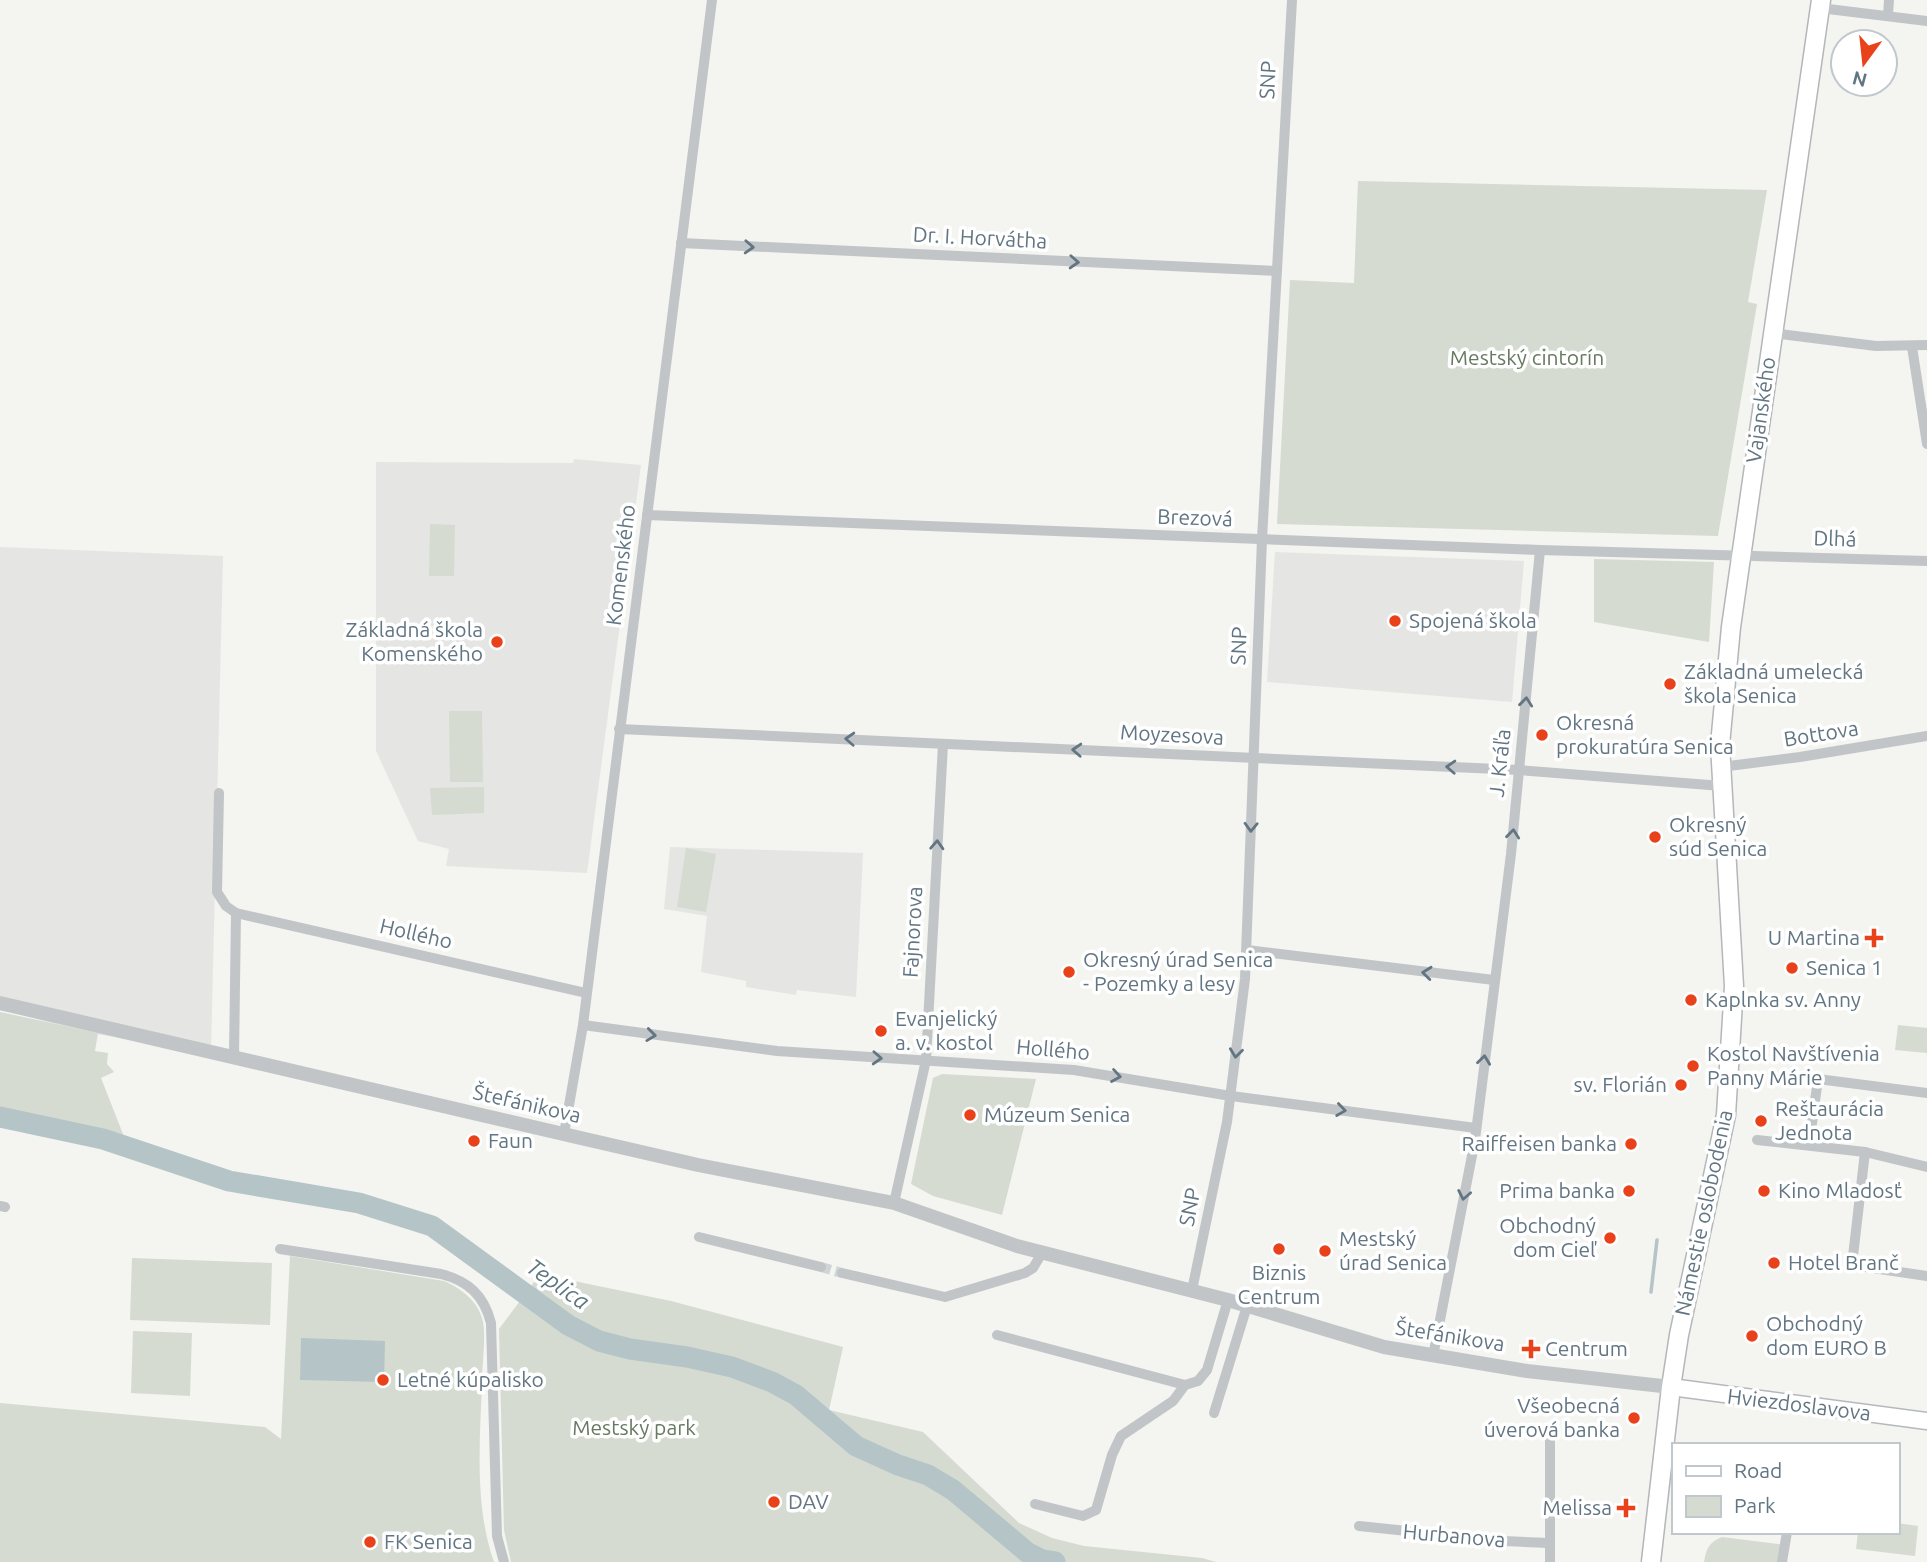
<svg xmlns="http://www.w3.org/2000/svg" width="1927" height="1562" font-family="Ubuntu,sans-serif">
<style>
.built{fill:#e5e5e3}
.green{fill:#d5dbd1}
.water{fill:#b5c4c7}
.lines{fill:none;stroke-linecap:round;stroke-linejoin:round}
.stream{stroke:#b5c4c7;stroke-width:3.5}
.river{stroke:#b5c4c7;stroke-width:21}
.minor-tunnel{stroke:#d0d4d4;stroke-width:10;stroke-dasharray:10 5;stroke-linecap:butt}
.secondary-casing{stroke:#b3b9bd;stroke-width:19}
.primary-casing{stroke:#b2b7ba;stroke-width:21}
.minor{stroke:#c1c5c8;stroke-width:10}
.tertiary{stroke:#c1c5c8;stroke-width:14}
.secondary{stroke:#fff;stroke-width:16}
.primary{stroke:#fff;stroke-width:18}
.oneway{stroke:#627582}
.poi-dot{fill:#e9421b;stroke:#fff;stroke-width:2.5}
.labels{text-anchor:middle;stroke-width:7;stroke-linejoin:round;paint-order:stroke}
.street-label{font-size:21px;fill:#627582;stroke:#fff}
.park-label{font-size:21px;fill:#677961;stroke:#fff}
.poi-label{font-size:21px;fill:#627582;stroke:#fff;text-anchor:start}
.water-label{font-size:23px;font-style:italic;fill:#5d787f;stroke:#fff}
</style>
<rect width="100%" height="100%" fill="#f4f4f0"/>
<g class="built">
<polygon points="574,459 641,465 587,873 446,866 449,849 418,841 376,751 376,462 573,463"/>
<polygon points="0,547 223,556 211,1052 83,1032 0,1009"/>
<polygon points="1275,552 1524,561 1512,702 1267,682"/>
<polygon points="670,847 863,853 856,997 797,990 796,995 746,987 746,981 701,972 707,916 664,909"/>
</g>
<g class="green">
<polygon points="1358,181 1767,190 1748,302 1757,304 1718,536 1277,524 1290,280 1354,283"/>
<polygon points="430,524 455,525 454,576 429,576"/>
<polygon points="1594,559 1714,562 1709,642 1594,622"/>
<polygon points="449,711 482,711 483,782 450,782"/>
<polygon points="484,787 484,813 432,815 430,788"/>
<polygon points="686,848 716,854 706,912 677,907"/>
<polygon points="0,1012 98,1033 95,1051 108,1053 107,1064 114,1072 101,1078 130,1152 0,1127"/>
<polygon points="1898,1025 1927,1028 1927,1053 1895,1050"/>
<polygon points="942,1074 1036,1079 1002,1215 933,1196 911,1184 933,1078"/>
<path d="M290,1256L444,1281C462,1289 479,1302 483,1322C486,1340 482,1363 482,1381C480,1441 474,1505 494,1562H0V1403L265,1427L281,1439Z"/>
<polygon points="132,1258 272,1263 270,1325 130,1320"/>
<polygon points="540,1274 671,1301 843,1347 829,1410 923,1432 1019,1523 1052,1538 1084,1546 1202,1558 1216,1562 511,1562 504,1530 499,1329"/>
<polygon points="133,1331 192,1333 190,1396 131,1393"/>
<polygon points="1897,1523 1918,1526 1915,1556 1856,1549 1858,1532 1897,1532"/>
<path d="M1722,1537L1785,1545L1782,1562H1704C1706,1549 1709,1542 1722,1537Z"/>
</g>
<polygon class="water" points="301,1338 385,1341 384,1382 300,1380"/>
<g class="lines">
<polyline class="stream" points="1651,1292 1657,1240"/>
<polyline class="river" points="0,1117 103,1139 229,1181 359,1203 432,1226 568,1325 599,1341 630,1349 687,1357 732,1367 772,1382 796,1395 856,1446 898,1465 928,1475 953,1490 1028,1553 1042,1560 1055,1562"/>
<polyline class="minor-tunnel" points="821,1267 842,1273"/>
<g class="secondary-casing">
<polyline id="secondary" points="1671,1387 1927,1421"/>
</g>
<g class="primary-casing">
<polyline id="primary" points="1651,1562 1671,1387 1679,1335 1726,1115 1734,986 1720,745 1731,627 1821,0"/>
</g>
<g class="minor">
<polyline points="1820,8 1927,21"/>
<polyline points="1888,15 1889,0"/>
<polyline points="681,243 1277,271"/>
<polyline points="1772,333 1876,346 1927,345"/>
<polyline points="1912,347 1927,444"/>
<polyline points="647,515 1540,550 1927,561"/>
<polyline points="619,729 1519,770 1722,786"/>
<polyline points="1721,767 1800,757 1927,736"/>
<polyline points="219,793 217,892 226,906 236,913 234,1057"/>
<polyline points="236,913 586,993"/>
<polyline points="1247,950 1494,980"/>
<polyline points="583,1025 777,1051 1074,1070 1231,1096 1476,1128"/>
<polyline points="564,1134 583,1025 712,0"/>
<polyline points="1757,1140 1865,1152 1927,1167"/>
<polyline points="1809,1145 1818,1079 1927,1093"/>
<polyline points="1865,1152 1852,1265 1927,1276"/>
<polyline points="894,1203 926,1060 943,744"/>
<polyline points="0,1206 5,1207"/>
<polyline points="699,1237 821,1267"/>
<path d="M280,1249L441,1274C468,1281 484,1295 491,1323L497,1536L504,1562"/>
<polyline points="842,1273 945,1297 1025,1273 1033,1268 1042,1253"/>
<polyline points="1192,1290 1227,1122 1245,979 1262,539 1292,0"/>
<polyline points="997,1335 1185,1385"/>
<polyline points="1433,1356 1475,1140 1511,854 1540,550"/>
<polyline points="1214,1413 1247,1306"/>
<polyline points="1550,1434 1550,1562"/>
<polyline points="1035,1504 1083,1516 1096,1510 1112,1455 1121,1436 1173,1401 1185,1385 1198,1381 1207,1370 1228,1300"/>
<polyline points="1359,1526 1504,1541 1549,1543"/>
<polyline points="1782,1562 1787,1532"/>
</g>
<polyline class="tertiary" points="0,1003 585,1139 698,1165 894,1203 1017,1246 1228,1300 1384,1347 1527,1371 1671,1387"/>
<use href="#secondary" class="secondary"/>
<use href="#primary" class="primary"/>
</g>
<defs><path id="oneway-chevron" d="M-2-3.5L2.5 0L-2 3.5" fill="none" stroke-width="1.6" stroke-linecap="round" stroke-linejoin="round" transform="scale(1.75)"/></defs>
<g class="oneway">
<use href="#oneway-chevron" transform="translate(749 247) rotate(3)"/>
<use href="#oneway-chevron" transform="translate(1074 262) rotate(3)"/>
<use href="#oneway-chevron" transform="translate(1526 702) rotate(-84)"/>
<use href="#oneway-chevron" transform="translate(850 739) rotate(-177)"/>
<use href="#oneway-chevron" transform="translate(1077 750) rotate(-177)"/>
<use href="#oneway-chevron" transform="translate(1451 767) rotate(-177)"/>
<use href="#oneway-chevron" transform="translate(1251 827) rotate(92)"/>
<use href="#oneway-chevron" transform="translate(1513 834) rotate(-84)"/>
<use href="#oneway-chevron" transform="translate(937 845) rotate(-87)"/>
<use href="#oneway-chevron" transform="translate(1427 973) rotate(-174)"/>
<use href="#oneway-chevron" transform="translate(651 1035) rotate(7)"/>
<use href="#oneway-chevron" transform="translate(1236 1053) rotate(97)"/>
<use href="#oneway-chevron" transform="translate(877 1058) rotate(3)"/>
<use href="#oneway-chevron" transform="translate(1484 1060) rotate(-83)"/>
<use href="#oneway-chevron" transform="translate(1116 1076) rotate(9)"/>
<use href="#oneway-chevron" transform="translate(1341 1110) rotate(8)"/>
<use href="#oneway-chevron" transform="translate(1464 1195) rotate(101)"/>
</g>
<g class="poi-dot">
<circle cx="1395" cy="621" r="7"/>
<circle cx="497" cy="642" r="7"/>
<circle cx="1670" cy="684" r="7"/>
<circle cx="1542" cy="735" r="7"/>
<circle cx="1655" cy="837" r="7"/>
<path d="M1870.5 927.5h7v7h7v7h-7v7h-7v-7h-7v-7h7z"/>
<circle cx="1792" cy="968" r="7"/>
<circle cx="1069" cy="972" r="7"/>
<circle cx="1691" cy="1000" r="7"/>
<circle cx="881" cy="1031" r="7"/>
<circle cx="1693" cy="1066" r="7"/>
<circle cx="1681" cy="1085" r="7"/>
<circle cx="970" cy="1115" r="7"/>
<circle cx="1761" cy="1121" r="7"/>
<circle cx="474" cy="1141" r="7"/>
<circle cx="1631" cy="1144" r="7"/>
<circle cx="1629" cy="1191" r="7"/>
<circle cx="1764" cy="1191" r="7"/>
<circle cx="1610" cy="1238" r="7"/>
<circle cx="1279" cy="1249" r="7"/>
<circle cx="1325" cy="1251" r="7"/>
<circle cx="1774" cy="1263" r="7"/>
<circle cx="1752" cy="1336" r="7"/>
<path d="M1527.5 1338.5h7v7h7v7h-7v7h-7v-7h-7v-7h7z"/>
<circle cx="383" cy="1380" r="7"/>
<circle cx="1634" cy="1418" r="7"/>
<circle cx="774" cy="1502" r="7"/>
<path d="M1622.5 1497.5h7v7h7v7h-7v7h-7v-7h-7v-7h7z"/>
<circle cx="370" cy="1542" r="7"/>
</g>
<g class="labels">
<g class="street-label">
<text transform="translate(1268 80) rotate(-87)" y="7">SNP</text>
<text transform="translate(980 238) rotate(3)" y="7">Dr. I. Horvátha</text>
<text transform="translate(1761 410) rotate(-82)" y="7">Vajanského</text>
<text transform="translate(1195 518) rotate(2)" y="7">Brezová</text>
<text transform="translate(1835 539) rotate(2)" y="7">Dlhá</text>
<text transform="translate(621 565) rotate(-83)" y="7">Komenského</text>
<text transform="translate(1239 646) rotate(-88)" y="7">SNP</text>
<text transform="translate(1821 734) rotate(-9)" y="7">Bottova</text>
<text transform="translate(1172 735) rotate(3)" y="7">Moyzesova</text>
<text transform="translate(1500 763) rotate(-84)" y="7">J. Kráľa</text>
<text transform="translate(913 932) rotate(-87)" y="7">Fajnorova</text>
<text transform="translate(416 934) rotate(13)" y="7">Hollého</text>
<text transform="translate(1053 1050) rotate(5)" y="7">Hollého</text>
<text transform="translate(527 1104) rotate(13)" y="7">Štefánikova</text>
<text transform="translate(1190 1207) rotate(-79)" y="7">SNP</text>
<text transform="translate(1704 1213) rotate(-78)" y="7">Námestie oslobodenia</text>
<text transform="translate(1450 1336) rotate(9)" y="7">Štefánikova</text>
<text transform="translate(1799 1405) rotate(7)" y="7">Hviezdoslavova</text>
<text transform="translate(1454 1536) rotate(5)" y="7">Hurbanova</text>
</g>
<g class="park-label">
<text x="1527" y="365">Mestský cintorín</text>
<text x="634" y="1435">Mestský park</text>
</g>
<g class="poi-label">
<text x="1409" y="628">Spojená škola</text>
<text x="483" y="637" text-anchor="end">Základná škola<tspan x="483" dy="24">Komenského</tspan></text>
<text x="1684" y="679">Základná umelecká<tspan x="1684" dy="24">škola Senica</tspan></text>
<text x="1556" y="730">Okresná<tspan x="1556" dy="24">prokuratúra Senica</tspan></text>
<text x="1669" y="832">Okresný<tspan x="1669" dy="24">súd Senica</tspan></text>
<text x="1860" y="945" text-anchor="end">U Martina</text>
<text x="1083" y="967">Okresný úrad Senica<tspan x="1083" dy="24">- Pozemky a lesy</tspan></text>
<text x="1806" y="975">Senica 1</text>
<text x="1705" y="1007">Kaplnka sv. Anny</text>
<text x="895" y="1026">Evanjelický<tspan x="895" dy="24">a. v. kostol</tspan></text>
<text x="1707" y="1061">Kostol Navštívenia<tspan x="1707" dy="24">Panny Márie</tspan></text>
<text x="1667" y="1092" text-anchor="end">sv. Florián</text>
<text x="1775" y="1116">Reštaurácia<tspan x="1775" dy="24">Jednota</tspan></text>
<text x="984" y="1122">Múzeum Senica</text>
<text x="488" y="1148">Faun</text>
<text x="1617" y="1151" text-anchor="end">Raiffeisen banka</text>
<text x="1615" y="1198" text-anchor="end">Prima banka</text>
<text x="1778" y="1198">Kino Mladosť</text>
<text x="1596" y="1233" text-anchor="end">Obchodný<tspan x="1596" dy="24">dom Cieľ</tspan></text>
<text x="1339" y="1246">Mestský<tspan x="1339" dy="24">úrad Senica</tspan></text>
<text x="1788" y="1270">Hotel Branč</text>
<text x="1279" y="1280" text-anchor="middle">Biznis<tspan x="1279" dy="24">Centrum</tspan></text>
<text x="1766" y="1331">Obchodný<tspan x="1766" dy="24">dom EURO B</tspan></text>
<text x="1545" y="1356">Centrum</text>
<text x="397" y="1387">Letné kúpalisko</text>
<text x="1620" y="1413" text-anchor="end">Všeobecná<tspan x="1620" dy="24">úverová banka</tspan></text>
<text x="788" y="1509">DAV</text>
<text x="1612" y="1515" text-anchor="end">Melissa</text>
<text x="384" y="1549">FK Senica</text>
</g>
<g class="water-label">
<text transform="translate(558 1284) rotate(35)" y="8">Teplica</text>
</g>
</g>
<rect x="1672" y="1443" width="228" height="91" fill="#ffffff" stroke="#c0c8cd" stroke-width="2"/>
<rect x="1686" y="1466" width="35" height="10" fill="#ffffff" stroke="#c0c8cd" stroke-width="2"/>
<text x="1734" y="1478" font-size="21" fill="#627582">Road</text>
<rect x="1686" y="1496" width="35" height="21" fill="#d5dbd1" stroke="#c0c8cd" stroke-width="2"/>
<text x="1734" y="1513" font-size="21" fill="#627582">Park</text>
<g transform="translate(1864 63) rotate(195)"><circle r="33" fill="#ffffff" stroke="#c0c8cd" stroke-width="2"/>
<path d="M0-5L12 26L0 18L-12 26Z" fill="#e9421b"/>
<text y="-10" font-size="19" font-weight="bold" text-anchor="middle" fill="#627582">N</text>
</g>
</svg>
